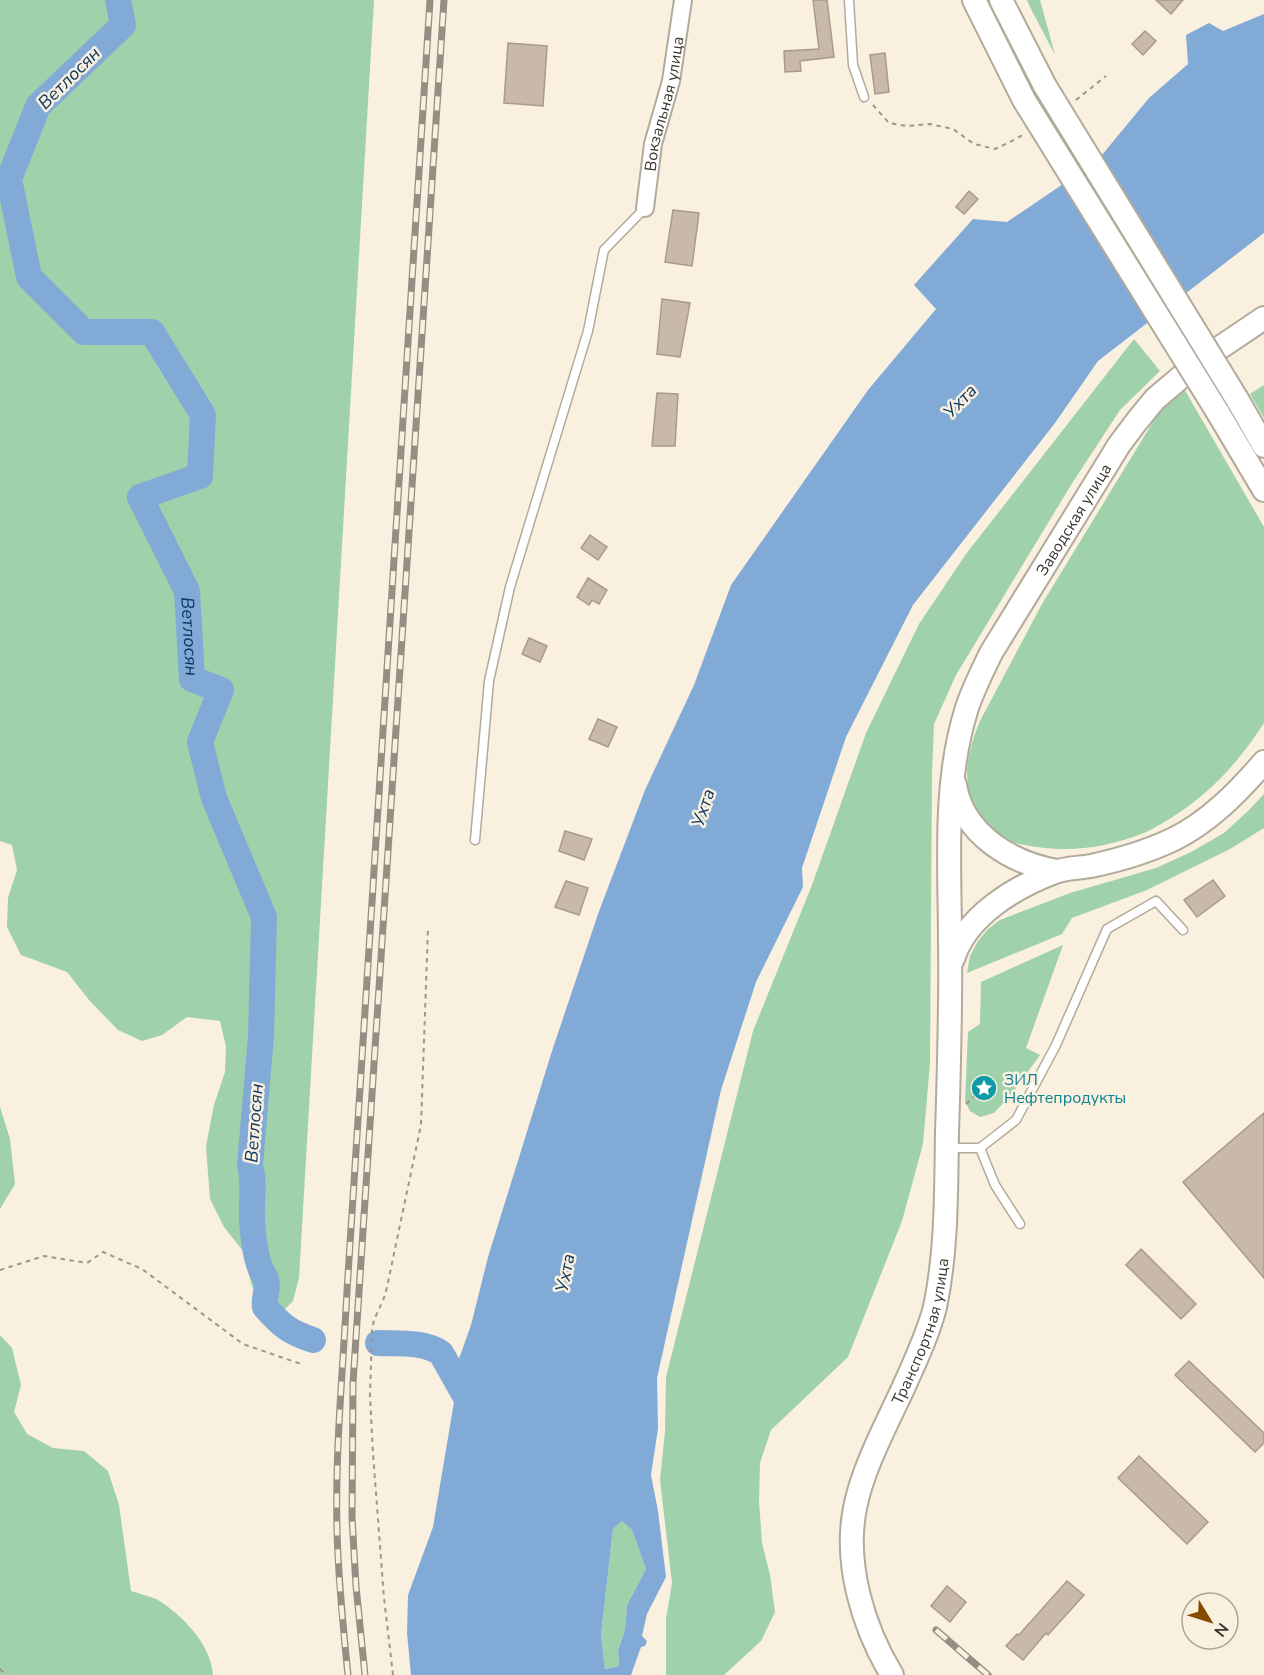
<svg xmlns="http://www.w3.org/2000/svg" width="1264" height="1675" font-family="'Nunito Sans',sans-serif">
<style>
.green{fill:#9fd1ab}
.water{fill:#82aad7;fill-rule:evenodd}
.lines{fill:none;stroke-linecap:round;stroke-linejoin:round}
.river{stroke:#82aad7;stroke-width:26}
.building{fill:#c8b9ac;stroke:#a99a8d;stroke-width:1.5}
.lane-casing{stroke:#b2aa9a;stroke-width:11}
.street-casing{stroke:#b2aa9a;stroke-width:20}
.secondary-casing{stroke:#b2aa9a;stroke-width:26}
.path{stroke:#9d978a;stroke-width:2;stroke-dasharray:4.5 4.5;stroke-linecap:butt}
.lane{stroke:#fff;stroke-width:8}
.street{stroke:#fff;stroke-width:16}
.secondary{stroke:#fff;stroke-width:22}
.rail-casing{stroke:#948e83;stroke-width:7}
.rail{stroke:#f9f0df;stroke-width:4.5;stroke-dasharray:14;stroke-linecap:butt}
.secondary-bridge-casing{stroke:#b2aa9a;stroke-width:26;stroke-linecap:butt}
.secondary-bridge{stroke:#fff;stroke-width:22}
.labels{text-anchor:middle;stroke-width:5;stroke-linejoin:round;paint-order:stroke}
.street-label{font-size:16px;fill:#39362f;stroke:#f9f0df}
.culture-label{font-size:16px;fill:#0d838f;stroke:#f9f0df;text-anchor:start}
.water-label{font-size:18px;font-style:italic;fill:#0d3862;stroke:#f9f0df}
</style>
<rect width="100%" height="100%" fill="#f9f0df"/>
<g class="green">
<polygon points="0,0 374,0 299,1278 293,1301 281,1313 261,1311 251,1283 243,1251 224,1227 210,1199 206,1146 214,1105 225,1072 226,1047 220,1021 187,1017 162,1035 142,1041 118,1030 89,1000 67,972 21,955 7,927 8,898 17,870 12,845 0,841"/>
<polygon points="1027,0 1040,0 1055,55 1030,7"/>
<polygon points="1134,339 1160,371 1120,410 1071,485 956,675 934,724 932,773 930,1063 923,1144 902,1221 848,1357 771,1430 760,1463 759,1501 762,1543 770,1575 775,1612 761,1641 724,1675 666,1675 666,1619 672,1583 660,1480 665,1431 666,1377 753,1031 812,885 866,733 919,624 966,554"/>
<polygon points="1264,385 1264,418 1250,394"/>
<path d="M1183,387L1264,527V723C1237,765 1205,799 1161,824C1155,827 1148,832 1141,834C1103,849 1064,853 1025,845C1019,844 1013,843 1008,840C995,832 983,821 976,808C966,791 965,770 970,751C972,741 976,731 980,721L1042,604L1159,412Z"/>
<polygon points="1264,794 1264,828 1230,849 1147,890 1072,918 1062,934 967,973 970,956 978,941 988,929 1000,920 1070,893 1156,868 1191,852 1224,833 1249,810"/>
<polygon points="1063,945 1026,1048 1040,1055 1011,1095 994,1113 980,1117 970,1111 965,1101 968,1032 980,1024 981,982"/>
<polygon points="0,1107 10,1139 15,1184 0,1209"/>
<path d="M0,1335L12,1348L21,1385L14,1412L27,1434L53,1448L84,1451L108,1471L119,1505L131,1591C139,1594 150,1596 158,1600C183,1616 211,1644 213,1675H0Z"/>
<polygon points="622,1521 632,1530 646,1569 627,1605 625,1629 618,1649 619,1666 605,1669 601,1635 613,1529"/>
</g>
<path class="water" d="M1264,14V233L1098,361L1055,423L913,605L846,737L802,868L803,887L756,982L721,1090L657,1378L658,1428L651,1475L658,1511L666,1577L647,1614L642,1636L647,1641L645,1646L641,1647L631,1675H411L407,1633L408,1595L433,1527L455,1396V1370L471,1325L488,1257L552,1051L598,914L645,790L694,685L731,585L868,390L936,309L914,285L973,219L1007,222L1097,161L1149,98L1188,64L1186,35L1209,23L1223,31ZM622,1521L632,1530L646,1569L627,1605L625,1629L618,1650L619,1666L605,1669L601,1635L613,1529Z"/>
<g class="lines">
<g class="river">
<path id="s1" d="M118,0L123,25L38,106L9,179L29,277L84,332H152L203,415L200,476L140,497L187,591L192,679L221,690L200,742L214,798L264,917L261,1036L250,1165C255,1183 251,1201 252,1221C253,1235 255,1258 262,1272C264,1276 265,1275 266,1280C269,1290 263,1297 265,1307C282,1326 289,1332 313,1340"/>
<path d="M378,1343C398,1344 423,1341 441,1353L472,1408"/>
</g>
</g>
<g class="building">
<polygon points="813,0 827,0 834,57 800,61 801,71 785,72 784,51 819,49"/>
<polygon points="1156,0 1183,0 1171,14"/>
<polygon points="1145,31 1156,41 1143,55 1132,44"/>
<polygon points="508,43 547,46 543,106 504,103"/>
<polygon points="885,53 889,92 875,94 870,55"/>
<polygon points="969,191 978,199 964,214 956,207"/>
<polygon points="673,210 699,213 692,266 665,262"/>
<polygon points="662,299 690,303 680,357 657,354"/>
<polygon points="657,393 678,394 675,446 652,446"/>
<polygon points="590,535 607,547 598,560 581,548"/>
<polygon points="588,578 607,590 599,604 592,600 589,605 577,597"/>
<polygon points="529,638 547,646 540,662 522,654"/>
<polygon points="598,719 617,727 608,747 589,739"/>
<polygon points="565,831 592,839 584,860 559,851"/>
<polygon points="1213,880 1225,896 1197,917 1184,900"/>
<polygon points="566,881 588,888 579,915 555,907"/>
<polygon points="1264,1113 1264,1278 1183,1182"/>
<polygon points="1141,1249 1196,1304 1181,1319 1126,1265"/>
<polygon points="1189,1361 1264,1433 1264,1443 1255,1452 1175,1375"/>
<polygon points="1139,1456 1208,1522 1187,1544 1118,1478"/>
<polygon points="1067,1581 1084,1595 1048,1635 1046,1633 1023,1660 1006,1646 1017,1634 1018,1636"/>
<polygon points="947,1586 966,1602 950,1622 931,1606"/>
</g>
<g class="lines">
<g class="lane-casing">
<g id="lane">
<polyline points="849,0 853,65 864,97"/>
<polyline points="475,840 489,681 510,587 588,331 604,250 645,208"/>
<polyline points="947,1148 980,1148 1016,1120 1056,1045 1107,929 1156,901 1183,930"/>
<polyline points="980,1148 995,1185 1020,1224"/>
</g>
</g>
<g class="street-casing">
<g id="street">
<path id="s2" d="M645,208L653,144L671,81L683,0"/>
</g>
</g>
<g class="secondary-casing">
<g id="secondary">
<polyline points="974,0 1024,100"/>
<polyline points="1001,0 1045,86"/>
<polyline points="1237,399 1264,446"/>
<polyline points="1217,411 1264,490"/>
<path d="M955,785C963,834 1011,863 1057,871"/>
<path d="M953,959C966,916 1015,887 1055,872C1066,868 1079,868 1091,866C1119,860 1147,852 1174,839C1210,821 1238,792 1264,762"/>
<path id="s3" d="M892,1675C863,1627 844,1564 855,1508C862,1471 884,1429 900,1395C912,1369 928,1335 935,1307C947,1250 946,1191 947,1133C949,1069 951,1006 950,942C950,865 943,786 966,711C972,691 982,672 991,653L1119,445L1137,421L1155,399L1200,361L1264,318"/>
</g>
</g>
<g class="path">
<polyline points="1076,100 1106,76"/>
<polyline points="873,105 889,123 907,126 930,124 953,129 974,144 995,149 1012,141 1024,134"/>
<polyline points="966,1104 980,1091"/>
<polyline points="0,1270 44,1256 87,1263 103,1252 142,1269 243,1344 301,1364"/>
<polyline points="0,1669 6,1675"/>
<polyline points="393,1675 384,1598 373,1454 370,1395 372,1330 374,1320 384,1298 387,1287 421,1125 428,928"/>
</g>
<use href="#lane" class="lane"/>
<use href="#street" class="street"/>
<use href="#secondary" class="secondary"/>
<g class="rail-casing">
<g id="rail">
<polyline points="936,1630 988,1675"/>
<path d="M348,1675C343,1626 338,1578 337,1529C335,1450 343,1370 347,1291L430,0"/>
<polyline points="365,1675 356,1586 352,1517 353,1383 444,0"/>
</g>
</g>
<use href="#rail" class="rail"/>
<g class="secondary-bridge-casing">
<g id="secondary-bridge">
<polyline points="1045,86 1237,399"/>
<polyline points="1024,100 1217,411"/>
</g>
</g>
<use href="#secondary-bridge" class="secondary-bridge"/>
</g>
<defs>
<g id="sight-disc" transform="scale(1.35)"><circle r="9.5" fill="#0f9aa8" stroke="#f9f0df"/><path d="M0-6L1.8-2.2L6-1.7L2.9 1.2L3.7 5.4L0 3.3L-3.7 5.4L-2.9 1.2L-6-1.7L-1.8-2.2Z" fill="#fff"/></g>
</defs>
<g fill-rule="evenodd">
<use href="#sight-disc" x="984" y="1088"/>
</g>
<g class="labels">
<g class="street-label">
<text dy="6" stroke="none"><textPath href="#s2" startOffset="106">Вокзальная улица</textPath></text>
<text dy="6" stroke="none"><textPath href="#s3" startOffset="1210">Заводская улица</textPath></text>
<text dy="6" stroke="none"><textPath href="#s3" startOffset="364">Транспортная улица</textPath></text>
</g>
<g class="culture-label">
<text x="1004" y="1085">ЗИЛ<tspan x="1004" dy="18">Нефтепродукты</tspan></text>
</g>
<g class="water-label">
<text transform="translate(69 78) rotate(-45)" y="6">Ветлосян</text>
<text transform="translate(960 401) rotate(-46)" y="6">Ухта</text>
<text dy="6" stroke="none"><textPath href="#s1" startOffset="840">Ветлосян</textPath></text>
<text transform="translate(703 808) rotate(-72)" y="6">Ухта</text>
<text transform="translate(254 1123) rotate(-86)" y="6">Ветлосян</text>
<text transform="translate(565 1273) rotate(-79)" y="6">Ухта</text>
</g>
</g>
<g transform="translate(1210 1621) rotate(128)"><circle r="28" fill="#f9f0df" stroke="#aca699" stroke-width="1.5"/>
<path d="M0-4.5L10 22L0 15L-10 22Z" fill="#854c00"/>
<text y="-9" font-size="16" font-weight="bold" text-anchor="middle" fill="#39362f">N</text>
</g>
</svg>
